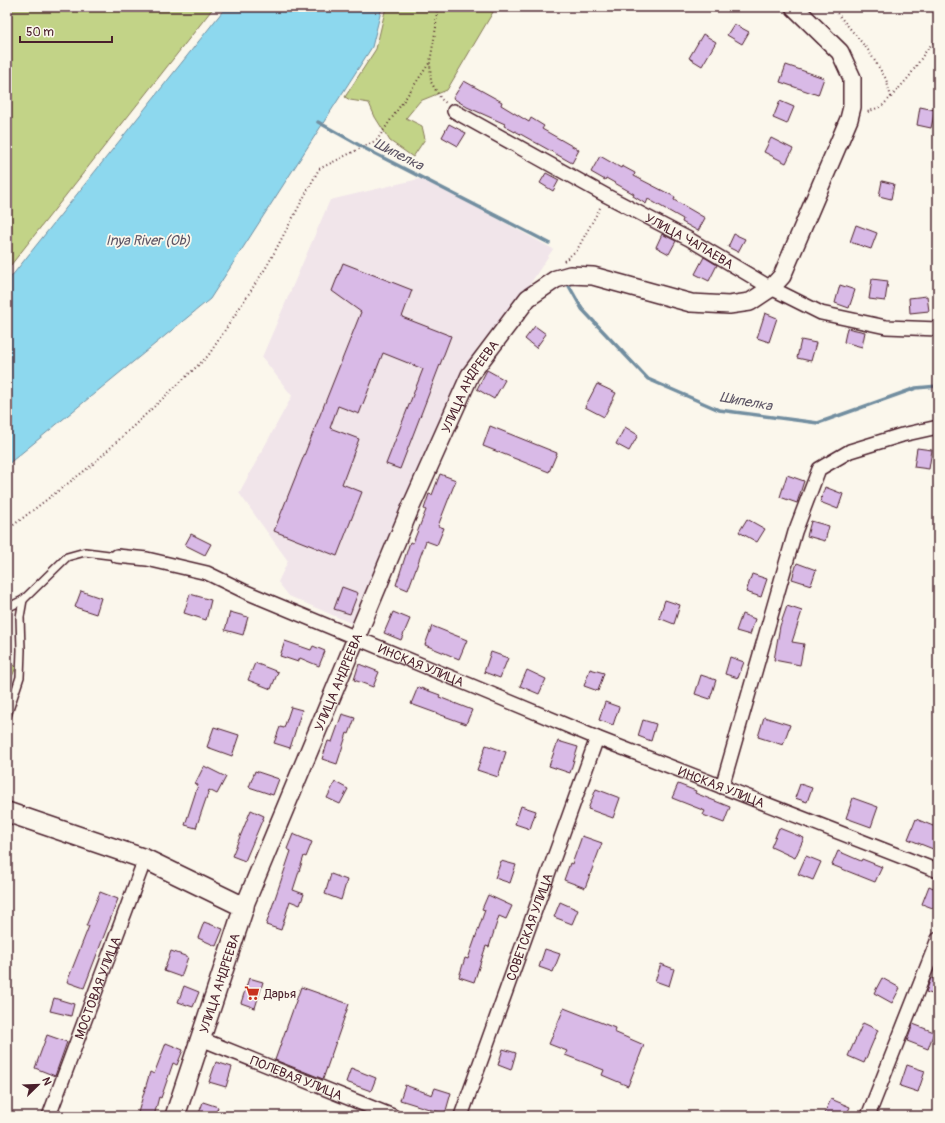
<svg xmlns="http://www.w3.org/2000/svg" width="945" height="1123" font-family="Pangolin,sans-serif">
<style>
.built{fill:#f1e5ea}
.green{fill:#c2d387;stroke:#867959}
.water{fill:#8dd8ee;stroke:#728ea0}
.lines{fill:none;stroke-linecap:round;stroke-linejoin:round}
.stream{stroke:#728ea0;stroke-width:3.5}
.building{fill:#d9bae7;stroke:#4a1f2b}
.service-casing{stroke:#4a1f2b;stroke-width:10}
.minor-casing{stroke:#4a1f2b;stroke-width:16}
.tertiary-casing{stroke:#4a1f2b;stroke-width:20}
.secondary-casing{stroke:#4a1f2b;stroke-width:22}
.path{stroke:#4a1f2b;stroke-width:2;stroke-dasharray:1 3;stroke-linecap:butt}
.service{stroke:#fbf7ec;stroke-width:7}
.minor{stroke:#fbf7ec;stroke-width:13}
.tertiary{stroke:#fbf7ec;stroke-width:17}
.secondary{stroke:#fbf7ec;stroke-width:19}
.labels{text-anchor:middle;stroke-width:3.5;stroke-linejoin:round;paint-order:stroke}
.street-label{font-size:13px;fill:#4a1f2b;stroke:#fbf7ec}
.poi-label{font-size:13px;fill:#4a1f2b;stroke:#fbf7ec;text-anchor:start}
.water-label{font-size:14px;font-style:italic;fill:#5e5666;stroke:#fbf7ec}
</style>
<rect width="100%" height="100%" fill="#fbf7ec"/>
<filter id="ink" filterUnits="userSpaceOnUse"><feTurbulence type="fractalNoise" baseFrequency=".025" numOctaves="2"/><feDisplacementMap in="SourceGraphic" scale="8" xChannelSelector="R" yChannelSelector="G"/><feConvolveMatrix kernelMatrix="1 2 1 2 8 2 1 2 1" color-interpolation-filters="sRGB"/></filter>
<g filter="url(#ink)">
<polygon class="built" points="423,178 553,249 519,301 477,348 353,624 289,596 278,582 288,561 239,493 292,396 262,357 330,200"/>
<g class="green">
<polygon points="7,7 214,7 7,270"/>
<polygon points="386,7 496,7 447,90 420,101 406,118 422,126 425,139 413,157 390,141 375,117 369,103 350,100 345,97 376,49"/>
<polygon points="7,661 16,667 7,689"/>
</g>
<polygon class="water" points="226,7 382,7 372,47 210,299 7,465 7,282"/>
<g class="lines">
<g class="stream">
<polyline points="318,122 366,149 549,243"/>
<polyline points="569,286 582,309 648,379 719,410 818,423 916,388 938,386"/>
</g>
</g>
<g class="building">
<polygon points="734,24 749,32 742,44 727,35"/>
<polygon points="703,34 716,42 702,66 689,58"/>
<polygon points="786,65 824,78 818,95 780,82"/>
<polygon points="464,81 502,102 501,105 529,122 531,118 544,126 542,129 579,150 572,163 515,131 515,132 504,126 505,124 467,107 453,98"/>
<polygon points="780,101 794,107 787,124 773,118"/>
<polygon points="920,107 935,110 931,128 917,125"/>
<polygon points="449,124 466,133 458,146 442,137"/>
<polygon points="771,138 793,149 786,163 764,152"/>
<polygon points="600,156 621,168 622,166 635,173 634,176 675,197 674,200 705,218 698,231 682,222 683,219 648,199 646,204 633,196 634,194 606,178 605,180 591,172"/>
<polygon points="546,173 559,180 553,191 540,183"/>
<polygon points="882,181 894,184 891,199 879,196"/>
<polygon points="856,225 877,233 871,249 850,242"/>
<polygon points="662,234 676,241 669,254 656,247"/>
<polygon points="734,234 745,239 738,252 728,247"/>
<polygon points="704,257 717,265 709,281 695,274"/>
<polygon points="343,263 412,290 402,317 451,336 400,469 386,464 423,369 383,353 359,414 338,406 330,428 359,439 342,484 362,492 337,556 274,531 361,312 332,291"/>
<polygon points="872,279 888,281 885,301 869,299"/>
<polygon points="840,285 855,290 849,308 835,303"/>
<polygon points="927,296 929,311 910,313 909,298"/>
<polygon points="765,313 777,318 769,342 757,338"/>
<polygon points="535,326 546,334 536,348 525,339"/>
<polygon points="847,328 865,332 862,347 844,342"/>
<polygon points="801,340 816,343 811,361 797,358"/>
<polygon points="487,370 505,380 494,399 477,389"/>
<polygon points="597,384 616,393 604,417 585,407"/>
<polygon points="490,426 557,453 549,472 483,446"/>
<polygon points="625,427 638,435 629,451 616,444"/>
<polygon points="917,448 932,450 929,469 914,467"/>
<polygon points="440,474 456,480 438,526 444,528 437,545 426,541 408,590 396,585 410,542 413,543 426,510 424,509 429,494 432,495"/>
<polygon points="787,475 804,481 797,503 780,497"/>
<polygon points="825,487 843,494 838,509 820,502"/>
<polygon points="747,519 765,529 757,542 739,532"/>
<polygon points="811,521 829,526 825,541 807,536"/>
<polygon points="191,534 211,544 205,555 185,545"/>
<polygon points="797,563 816,570 811,585 792,579"/>
<polygon points="752,574 767,579 761,597 746,592"/>
<polygon points="342,587 358,593 350,614 334,609"/>
<polygon points="81,591 101,598 96,614 75,607"/>
<polygon points="190,594 211,600 206,620 184,613"/>
<polygon points="665,600 680,605 674,624 659,618"/>
<polygon points="787,606 802,611 792,642 804,644 800,665 774,660 780,626"/>
<polygon points="230,612 248,617 243,635 225,630"/>
<polygon points="393,612 410,619 401,640 384,633"/>
<polygon points="742,614 755,619 750,635 736,631"/>
<polygon points="432,626 467,640 459,659 425,645"/>
<polygon points="285,641 311,650 313,646 325,651 319,666 300,658 298,662 280,656"/>
<polygon points="491,652 508,658 500,678 484,672"/>
<polygon points="730,657 744,662 738,678 725,674"/>
<polygon points="255,663 278,672 271,689 248,680"/>
<polygon points="359,664 379,672 373,687 354,680"/>
<polygon points="590,669 604,673 598,691 584,686"/>
<polygon points="527,670 546,679 539,694 520,686"/>
<polygon points="701,675 716,680 710,699 695,694"/>
<polygon points="418,687 440,695 439,697 472,710 466,724 411,704"/>
<polygon points="605,702 619,707 613,725 599,720"/>
<polygon points="291,707 302,710 290,748 274,743 280,727 284,728"/>
<polygon points="342,714 355,718 349,734 347,733 337,764 322,759 328,741 332,742"/>
<polygon points="764,717 790,725 783,745 758,737"/>
<polygon points="643,720 656,724 651,741 638,736"/>
<polygon points="214,727 239,735 232,756 207,747"/>
<polygon points="558,741 578,747 570,773 549,766"/>
<polygon points="486,745 506,752 498,777 477,770"/>
<polygon points="204,766 226,777 217,794 209,790 196,828 185,825 198,785 195,784"/>
<polygon points="255,771 279,779 273,795 249,787"/>
<polygon points="335,782 348,789 340,804 327,798"/>
<polygon points="678,784 696,791 695,793 730,807 724,823 703,815 705,811 672,798"/>
<polygon points="800,784 812,788 807,802 795,798"/>
<polygon points="596,789 620,798 613,818 588,809"/>
<polygon points="853,798 878,807 871,827 846,818"/>
<polygon points="521,806 536,811 530,829 515,824"/>
<polygon points="251,810 264,816 245,861 232,856"/>
<polygon points="916,819 938,828 938,836 933,849 908,839"/>
<polygon points="779,828 804,838 795,858 771,847"/>
<polygon points="293,834 312,842 306,857 304,856 293,890 304,894 300,905 290,901 281,930 266,925 291,851 287,849"/>
<polygon points="582,836 602,843 585,888 564,880 570,863 572,864"/>
<polygon points="838,851 861,861 862,859 882,867 875,882 832,865"/>
<polygon points="806,856 821,862 813,880 798,874"/>
<polygon points="501,861 516,865 510,883 495,878"/>
<polygon points="331,874 347,880 341,900 325,894"/>
<polygon points="929,886 938,890 938,910 922,904"/>
<polygon points="100,892 118,899 84,988 67,982 89,926 86,926"/>
<polygon points="488,895 512,906 506,919 499,916 489,947 486,946 474,982 459,977 465,958 468,959 485,910 482,909"/>
<polygon points="560,902 578,910 572,924 554,917"/>
<polygon points="204,922 223,929 216,946 198,938"/>
<polygon points="545,949 560,954 553,972 539,967"/>
<polygon points="171,951 188,957 181,977 164,971"/>
<polygon points="661,964 674,969 669,986 655,981"/>
<polygon points="249,978 263,982 255,1008 241,1003"/>
<polygon points="882,978 900,988 892,1003 874,993"/>
<polygon points="931,978 938,980 938,996 926,992"/>
<polygon points="184,986 199,992 193,1007 178,1002"/>
<polygon points="301,987 349,1004 323,1079 275,1060"/>
<polygon points="54,998 74,1004 71,1016 50,1011"/>
<polygon points="564,1008 615,1028 614,1032 644,1045 628,1086 602,1075 604,1070 565,1055 567,1051 549,1044"/>
<polygon points="863,1023 878,1030 864,1063 848,1056"/>
<polygon points="913,1024 934,1032 928,1049 907,1041"/>
<polygon points="47,1035 67,1042 55,1076 35,1068"/>
<polygon points="166,1043 183,1050 177,1065 173,1063 161,1098 159,1097 154,1116 137,1116 150,1072 154,1074"/>
<polygon points="503,1049 516,1053 511,1070 498,1065"/>
<polygon points="216,1062 232,1067 226,1087 209,1082"/>
<polygon points="907,1065 925,1071 918,1092 900,1086"/>
<polygon points="351,1068 376,1078 371,1091 346,1082"/>
<polygon points="405,1085 432,1095 435,1088 451,1093 445,1114 400,1100"/>
<polygon points="831,1099 850,1107 846,1116 823,1116"/>
<polygon points="203,1102 218,1107 215,1116 198,1116"/>
</g>
<g class="lines">
<g class="service-casing">
<g id="service">
<polyline points="7,608 23,600"/>
<polyline points="7,716 20,677 21,650 20,617 23,600 67,557 85,552 117,556"/>
</g>
</g>
<g class="minor-casing">
<g id="minor">
<path id="s1" d="M454,111L607,196L689,239L771,288L821,313L886,327L938,329"/>
<path id="s2" d="M117,556L147,559L207,573L246,592L597,738L938,871"/>
<polyline points="722,787 795,532 819,469 850,451 902,435 938,427"/>
<path id="s3" d="M201,1039L393,1116"/>
<path id="s4" d="M49,1116L145,859"/>
<path id="s5" d="M461,1116L597,738"/>
<polyline points="868,1116 938,939"/>
</g>
</g>
<g class="tertiary-casing">
<g id="tertiary">
<path id="s6" d="M244,907L410,509L470,375L528,298L556,279L570,275L593,276L691,303L729,305L750,302L771,288L782,276L849,119L852,107V78L840,52L794,7"/>
</g>
</g>
<g class="secondary-casing">
<polyline id="secondary" points="7,812 145,859 244,907 175,1116"/>
</g>
<g class="path">
<polyline points="437,7 436,27 430,62 431,82 441,99 446,103"/>
<polyline points="832,7 868,50 886,79 891,97 882,106 865,113"/>
<polyline points="891,97 909,77 926,51 938,37"/>
<polyline points="564,261 577,250 601,206"/>
<polyline points="7,530 92,465 208,356 267,266 319,169 377,140 430,62"/>
</g>
<use href="#service" class="service"/>
<use href="#minor" class="minor"/>
<use href="#tertiary" class="tertiary"/>
<use href="#secondary" class="secondary"/>
</g>
</g>
<defs>
<g id="supermarket-bare" transform="scale(1.2)"><path d="M-6-5.5h2.5l.6 2H6L4.5 2H-2.5L-4.4-4H-6ZM-1.5 3.2a1.3 1.3 0 1 0 .1 0ZM3 3.2a1.3 1.3 0 1 0 .1 0Z" fill="#c8321e" stroke="#fbf7ec" stroke-width="2.5" paint-order="stroke"/></g>
</defs>
<g fill-rule="evenodd">
<use href="#supermarket-bare" x="252" y="993"/>
</g>
<g class="labels">
<g class="street-label">
<text dy="5" stroke="none"><textPath href="#s1" startOffset="269">УЛИЦА ЧАПАЕВА</textPath></text>
<text dy="5" stroke="none"><textPath href="#s6" startOffset="568">УЛИЦА АНДРЕЕВА</textPath></text>
<text dy="5" stroke="none"><textPath href="#s2" startOffset="325">ИНСКАЯ УЛИЦА</textPath></text>
<text dy="5" stroke="none"><textPath href="#s6" startOffset="244">УЛИЦА АНДРЕЕВА</textPath></text>
<text dy="5" stroke="none"><textPath href="#s2" startOffset="649">ИНСКАЯ УЛИЦА</textPath></text>
<text dy="5" stroke="none"><textPath href="#s5" startOffset="201">СОВЕТСКАЯ УЛИЦА</textPath></text>
<text transform="translate(219 983) rotate(-72)" y="5">УЛИЦА АНДРЕЕВА</text>
<text dy="5" stroke="none"><textPath href="#s4" startOffset="137">МОСТОВАЯ УЛИЦА</textPath></text>
<text dy="5" stroke="none"><textPath href="#s3" startOffset="103">ПОЛЕВАЯ УЛИЦА</textPath></text>
</g>
<g class="poi-label">
<text x="264" y="998">Дарья</text>
</g>
<g class="water-label">
<text transform="translate(399 154) rotate(27)" y="5">Шипелка</text>
<text x="148" y="245">Inya River (Ob)</text>
<text transform="translate(746 401) rotate(10)" y="5">Шипелка</text>
</g>
</g>
<rect width="945" height="1123" fill="none" stroke="#fbf7ec" stroke-width="24"/>
<rect x="12" y="12" width="921" height="1099" fill="none" stroke="#4a1f2b" stroke-width="1.5" filter="url(#ink)"/>
<g transform="translate(38 1085) rotate(67)" stroke="#fbf7ec" stroke-width="3" paint-order="stroke">
<path d="M0-3L7 15L0 10L-7 15Z" fill="#4a1f2b"/>
<text y="-6" font-size="11" font-weight="bold" text-anchor="middle" fill="#4a1f2b">N</text>
</g>
<path d="M20 36v6h92v-6" fill="none" stroke="#4a1f2b" stroke-width="2"/>
<text x="26" y="36" font-size="12" fill="#4a1f2b" stroke="#fbf7ec" stroke-width="3" paint-order="stroke">50 m</text>
</svg>
